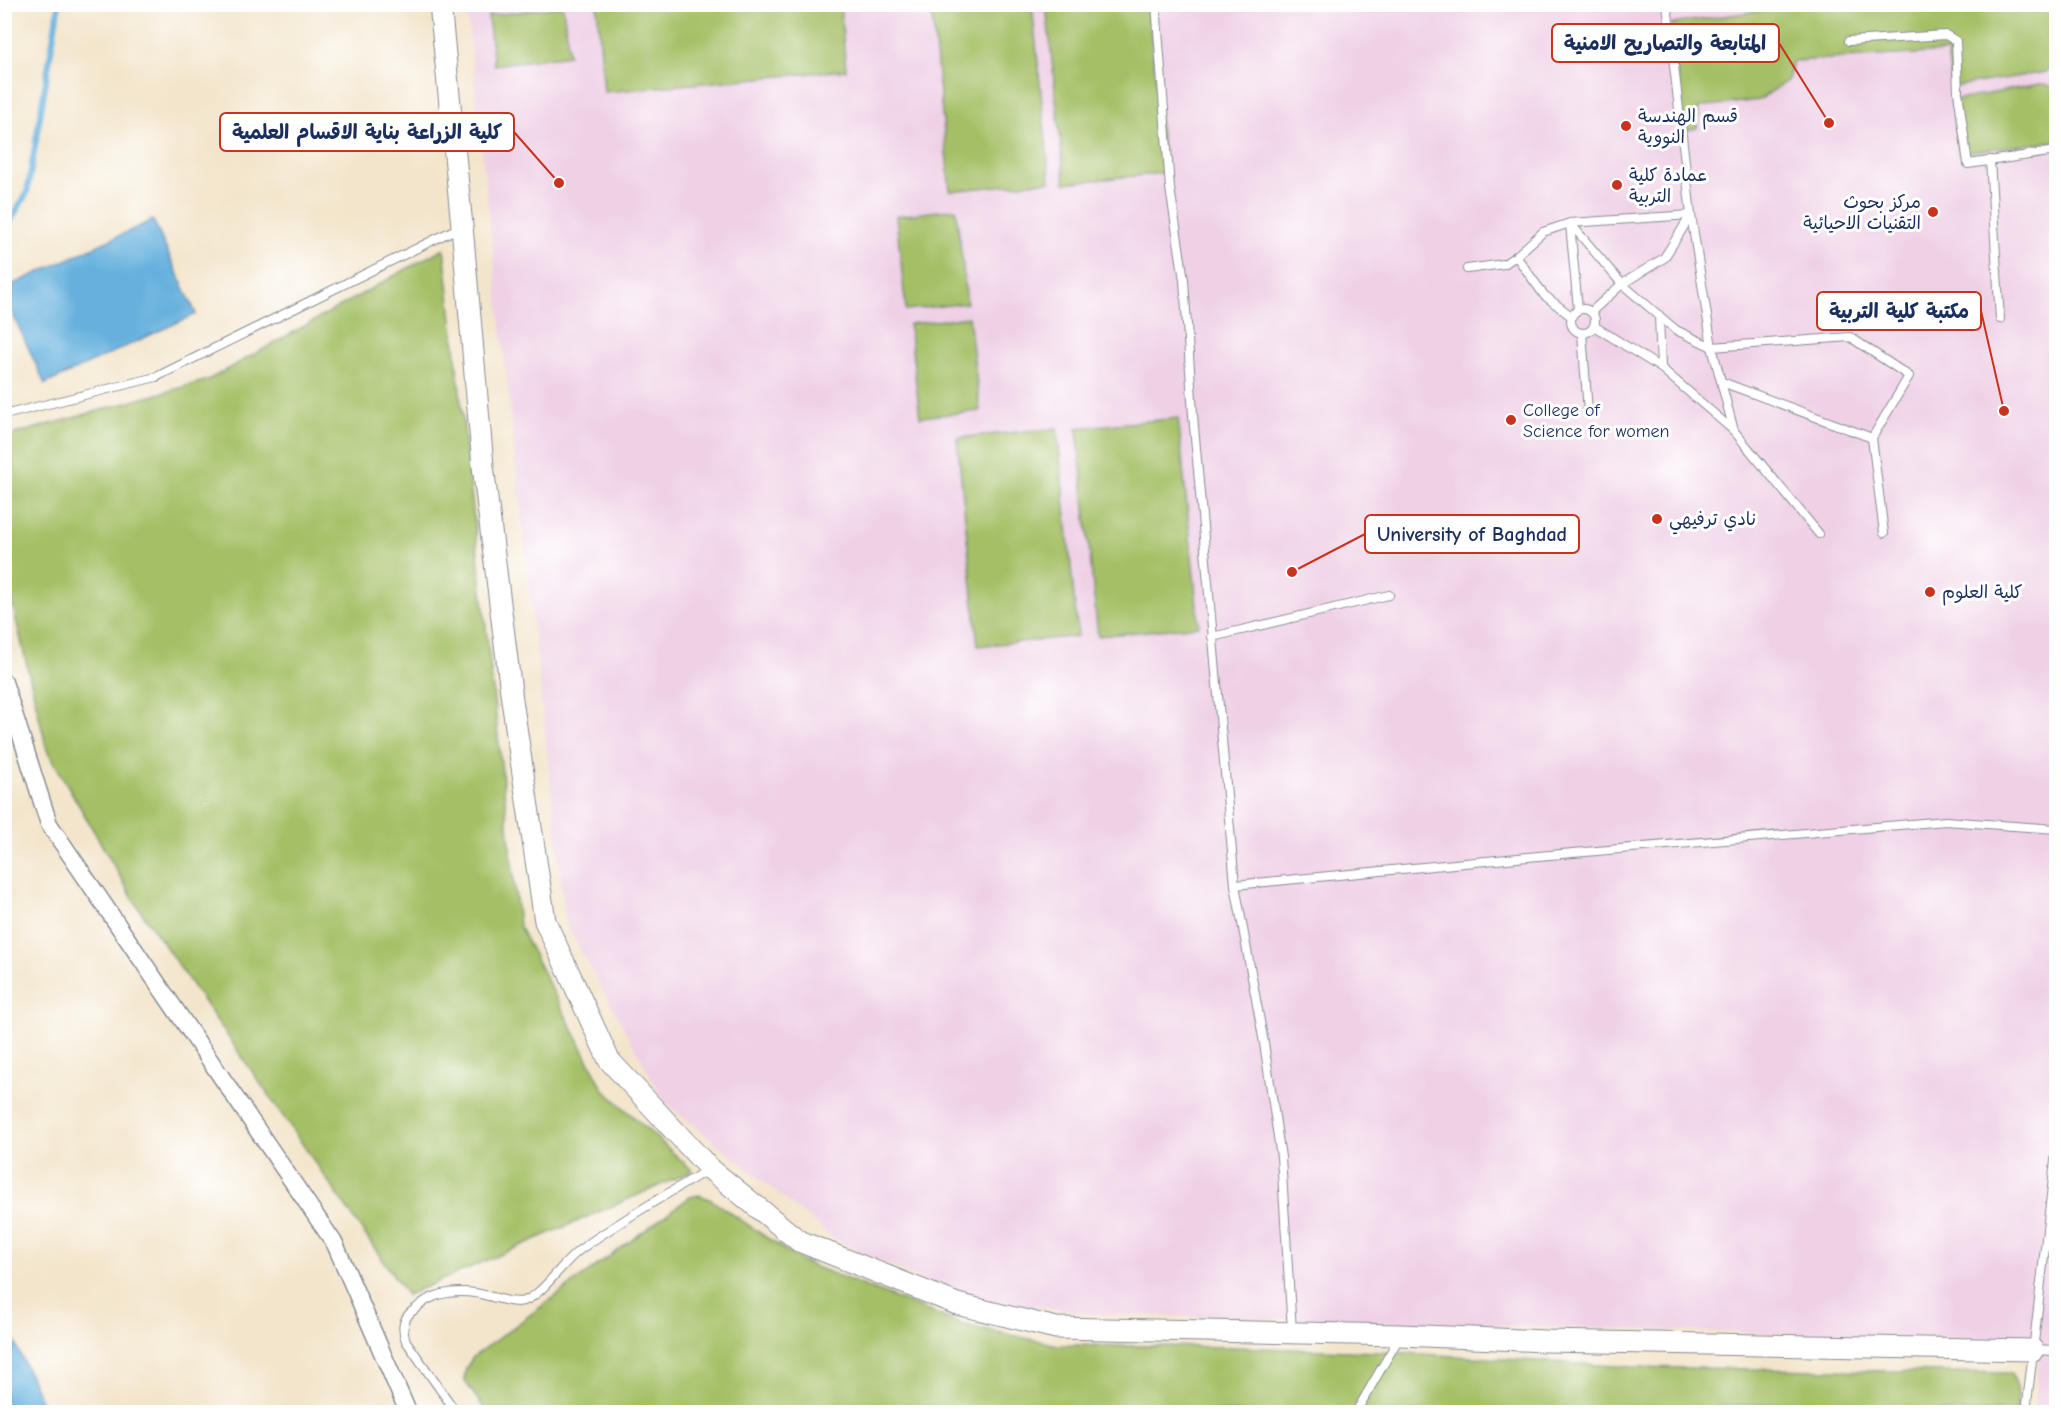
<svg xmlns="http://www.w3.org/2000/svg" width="2061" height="1417" font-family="'Comic Neue','Playpen Sans Arabic',sans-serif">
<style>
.built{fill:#efd0e5}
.green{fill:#a4bf65;stroke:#607762;stroke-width:1.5}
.water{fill:#65b0dd;stroke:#40709e;stroke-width:1.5}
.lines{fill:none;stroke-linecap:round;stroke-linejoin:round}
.stream{stroke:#65b0dd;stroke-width:6}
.service-casing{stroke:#878a94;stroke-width:10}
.minor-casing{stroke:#878a94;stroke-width:19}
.tertiary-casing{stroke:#878a94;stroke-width:23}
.service{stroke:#fff;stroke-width:8}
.minor{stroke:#fff;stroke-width:16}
.tertiary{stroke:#fff;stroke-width:21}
.poi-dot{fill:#c8321e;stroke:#fff;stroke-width:2}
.labels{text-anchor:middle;stroke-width:6;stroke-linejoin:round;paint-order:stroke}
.poi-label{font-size:18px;fill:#1b2f5e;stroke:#fff;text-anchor:start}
.leader{fill:none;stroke:#c8321e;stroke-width:2}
.callout-dot{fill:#c8321e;stroke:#fff;stroke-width:2}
.callout{fill:#fff;stroke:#c8321e;stroke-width:2}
.callout-label{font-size:20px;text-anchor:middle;font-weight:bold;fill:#1b2f5e}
</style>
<rect width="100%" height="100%" fill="#fff"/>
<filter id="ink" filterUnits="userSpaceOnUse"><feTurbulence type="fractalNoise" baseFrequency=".0167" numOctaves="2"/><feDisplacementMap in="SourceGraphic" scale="12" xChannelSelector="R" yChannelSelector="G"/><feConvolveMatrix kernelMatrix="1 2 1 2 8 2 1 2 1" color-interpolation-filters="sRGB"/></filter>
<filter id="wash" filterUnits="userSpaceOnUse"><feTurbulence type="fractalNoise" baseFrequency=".008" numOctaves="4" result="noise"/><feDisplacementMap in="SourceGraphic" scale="24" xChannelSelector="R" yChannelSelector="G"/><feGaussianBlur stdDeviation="1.35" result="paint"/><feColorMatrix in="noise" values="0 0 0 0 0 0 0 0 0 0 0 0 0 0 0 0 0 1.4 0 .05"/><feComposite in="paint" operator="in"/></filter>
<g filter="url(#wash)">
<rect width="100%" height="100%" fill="#f3e5cb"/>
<polygon class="built" points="466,5 2056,5 2056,1412 2033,1412 2041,1341 1093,1314 956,1296 834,1239 665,1102 566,924"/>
<g class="green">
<polygon points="597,5 840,5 846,70 604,92"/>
<polygon points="931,5 1032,5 1050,181 950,191"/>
<polygon points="1046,5 1148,5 1165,173 1065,183"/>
<polygon points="1797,5 2056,5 2056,60 2046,72 1952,87 1947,52 1793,61 1788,80 1759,100 1699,107 1697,128 1684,131 1672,24"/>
<polygon points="563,6 569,55 494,65 488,16"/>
<polygon points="2039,84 2048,85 2056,90 2056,141 1959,153 1952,101"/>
<polygon points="956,209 967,303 906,310 896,216"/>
<polygon points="444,248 519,926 604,1090 693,1171 407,1295 136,904 47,750 5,573 4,437 208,380"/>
<polygon points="969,317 980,411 920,417 909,324"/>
<polygon points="1178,418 1199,626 1098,636 1077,428"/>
<polygon points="1057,428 1078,636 978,646 957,438"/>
<path d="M700,1195L711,1200L803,1262L964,1325L1058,1345L1233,1347L1405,1353L1631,1367L2010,1373C2020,1385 2018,1398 2016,1412H1815L1812,1401L1717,1407V1412H487L464,1380L466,1368L473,1357L690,1197Z"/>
</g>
<g class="water">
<polygon points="153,220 196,314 45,384 5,297 5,288"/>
<polygon points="4,1320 5,1320 46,1412 5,1412"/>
</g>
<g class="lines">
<polyline class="stream" points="4,232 27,193 59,4"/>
</g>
</g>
<g filter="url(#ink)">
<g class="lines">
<g class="service-casing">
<g id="service">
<polyline points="1156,4 1170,188 1184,280 1193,415 1235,885 1264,1043 1281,1157 1292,1331"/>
<polyline points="1667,4 1691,215 1712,347 1734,431 1819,534"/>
<polyline points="1849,41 1946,35 1956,41 1958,92 1968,164 2056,151"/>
<polyline points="1990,160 2000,319"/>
<polyline points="1570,223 1622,284 1676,330 1712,347 1850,337 1909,376 1872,438 1884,533"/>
<polyline points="1570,224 1578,309"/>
<polyline points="1516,256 1544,295 1571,316"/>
<polyline points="1467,269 1504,264 1516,256 1543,232 1570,223 1691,215"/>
<circle cx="1583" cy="321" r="12"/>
<polyline points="1591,312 1622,284 1664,258 1691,215"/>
<polyline points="1659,315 1661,368"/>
<polyline points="1594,326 1661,368 1734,431"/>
<polyline points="1582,333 1588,412"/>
<polyline points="1722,382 1872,438"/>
<polyline points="4,415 156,377 462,226"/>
<polyline points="1212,637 1389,595"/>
<polyline points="1235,885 1538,856 1946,821 2056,829"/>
<polyline points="2033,1350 2056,1351"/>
<path d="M456,1412L406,1341C401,1328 403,1317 415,1309C419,1306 424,1301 429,1299C448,1289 473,1291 492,1297C502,1299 514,1304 524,1301C545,1293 561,1263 581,1249C621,1220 666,1195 709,1169"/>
<polyline points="1356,1412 1399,1338"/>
<polyline points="2026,1412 2056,1152"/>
</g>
</g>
<g class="minor-casing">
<polyline id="minor" points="4,682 49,824 335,1244 408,1412"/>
</g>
<g class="tertiary-casing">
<polyline id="tertiary" points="440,4 462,226 483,466 512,700 545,921 609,1060 709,1168 799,1241 957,1304 1056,1328 1400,1335 1545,1341 2033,1350"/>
</g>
<use href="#service" class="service"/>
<use href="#minor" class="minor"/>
<use href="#tertiary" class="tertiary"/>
</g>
</g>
<g class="poi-dot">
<circle cx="1626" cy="126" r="6"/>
<circle cx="1617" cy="185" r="6"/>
<circle cx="1933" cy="212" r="6"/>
<circle cx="1511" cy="420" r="6"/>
<circle cx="1657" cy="519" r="6"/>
<circle cx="1930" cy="592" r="6"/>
</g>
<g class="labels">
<g class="poi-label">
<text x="1638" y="122">قسم الهندسة<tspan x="1638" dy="21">النووية</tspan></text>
<text x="1629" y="181">عمادة كلية<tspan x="1629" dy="21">التربية</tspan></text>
<text x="1921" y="208" text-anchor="end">مركز بحوث<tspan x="1921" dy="21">التقنيات الاحيائية</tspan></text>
<text x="1523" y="416">College of<tspan x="1523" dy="21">Science for women</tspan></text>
<text x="1669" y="525">نادي ترفيهي</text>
<text x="1942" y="598">كلية العلوم</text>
</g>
</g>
<path class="leader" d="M1829 123L1779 43M559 183L514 132M2004 411L1981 311M1292 572L1365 534"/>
<g class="callout-dot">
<circle cx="1829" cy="123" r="6"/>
<circle cx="559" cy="183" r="6"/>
<circle cx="2004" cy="411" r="6"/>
<circle cx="1292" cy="572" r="6"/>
</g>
<g class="callout">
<rect x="1552" y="24" width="227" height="38" rx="6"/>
<rect x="220" y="113" width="294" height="38" rx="6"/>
<rect x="1817" y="292" width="164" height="38" rx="6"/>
<rect x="1365" y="515" width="214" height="38" rx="6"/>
</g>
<g class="callout-label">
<text x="1665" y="50">المتابعة والتصاريح الامنية</text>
<text x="367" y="139">كلية الزراعة بناية الاقسام العلمية</text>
<text x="1899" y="318">مكتبة كلية التربية</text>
<text x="1472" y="541">University of Baghdad</text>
</g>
<rect width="2061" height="1417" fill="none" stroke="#fff" stroke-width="24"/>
</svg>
